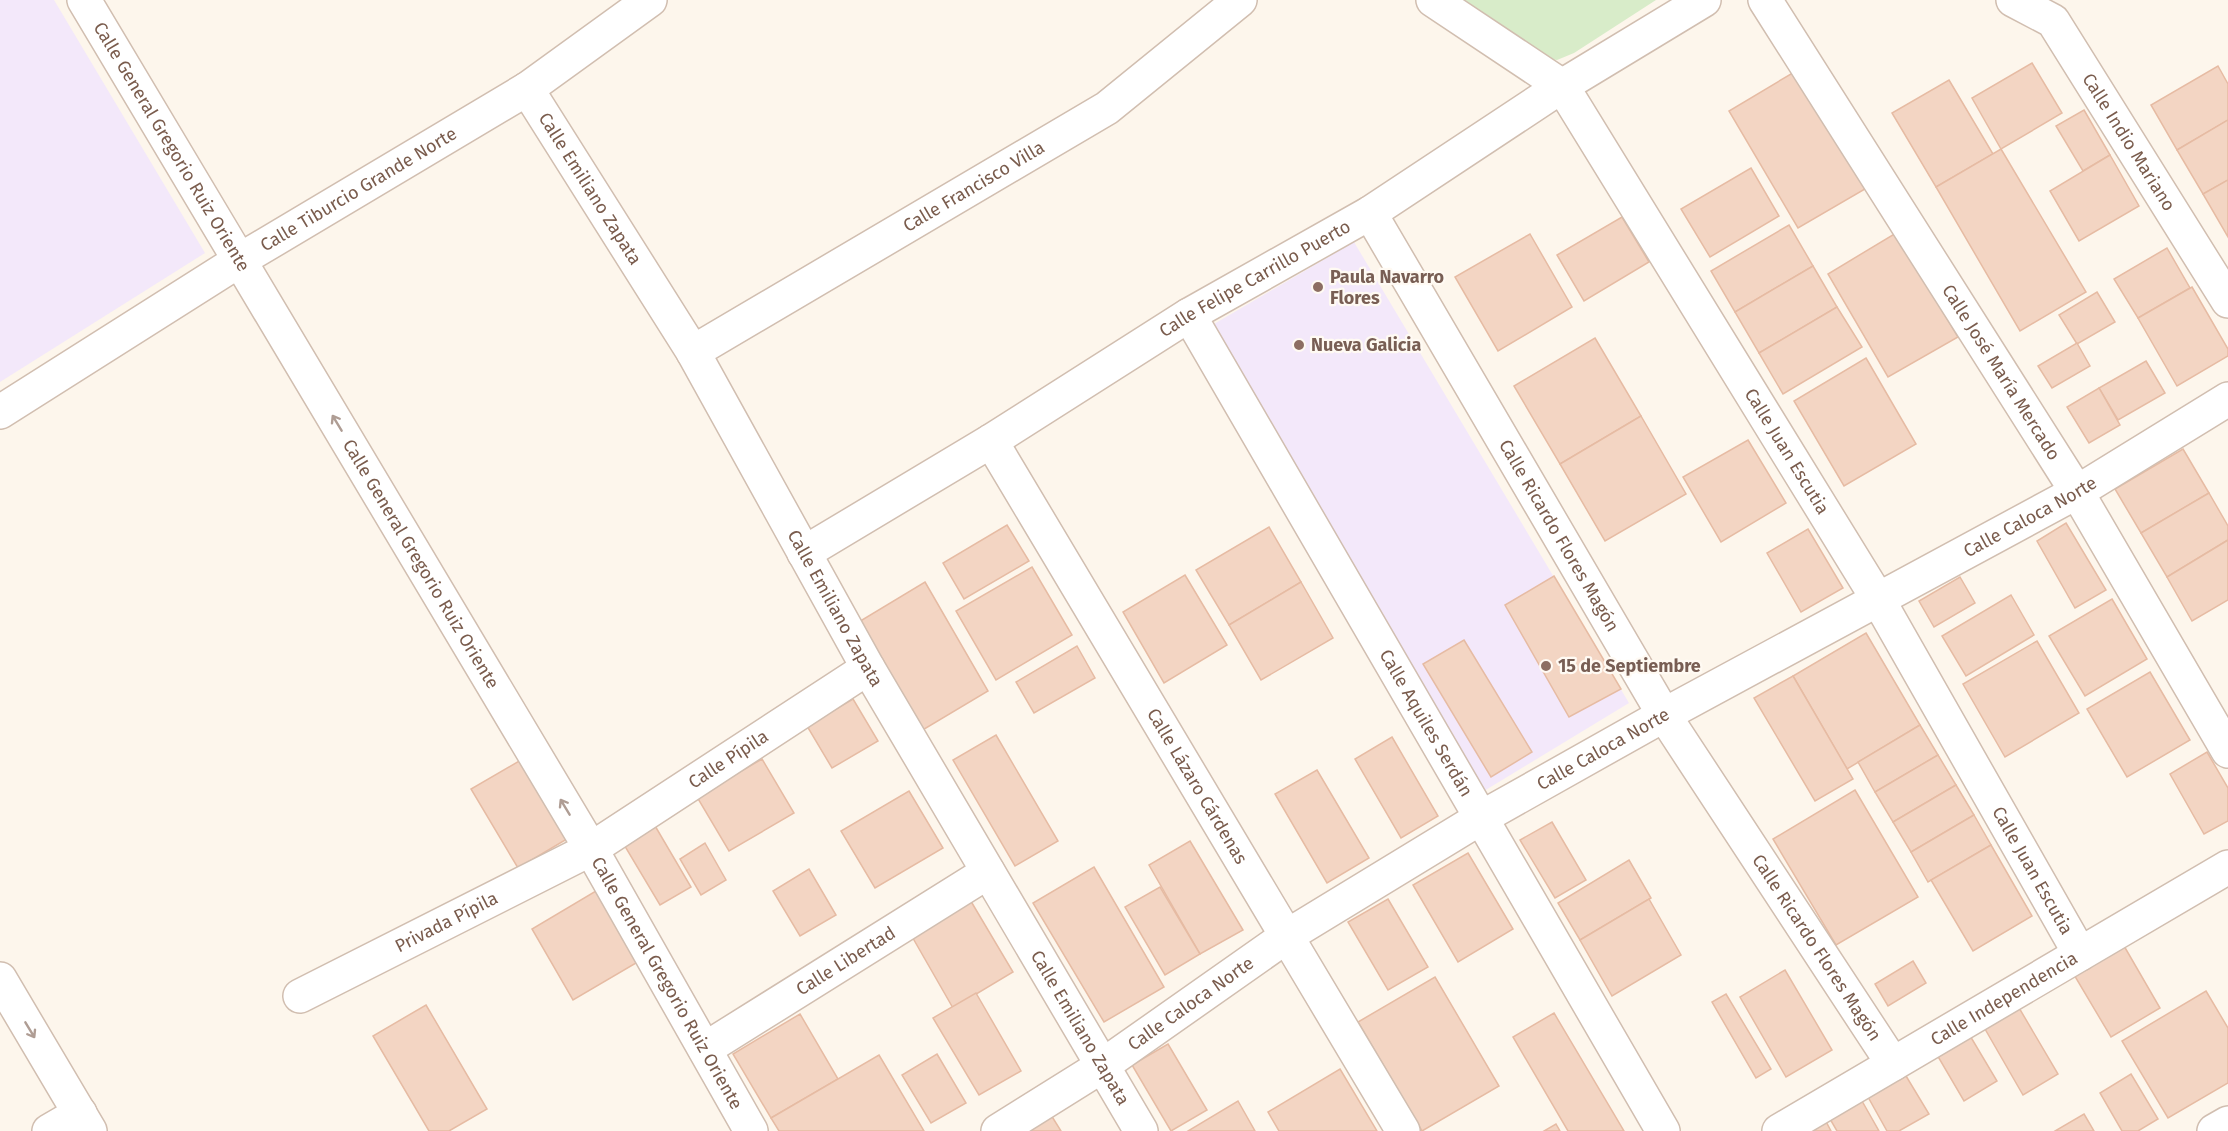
<svg xmlns="http://www.w3.org/2000/svg" width="2228" height="1131" font-family="'Fira Sans',sans-serif">
<style>
.education{fill:#f3e8fa}
.green{fill:#d8ecc9}
.building{fill:#f3d5c3;stroke:#e6bba3;stroke-width:1.5}
.lines{fill:none;stroke-linecap:round;stroke-linejoin:round}
.minor-casing{stroke:#d1beb0;stroke-width:36}
.minor{stroke:#fff;stroke-width:33}
.oneway{stroke:#af9d94}
.education-dot{fill:#8d6e63;stroke:#fffaf3;stroke-width:2}
.labels{text-anchor:middle;stroke-width:4.5;stroke-linejoin:round;paint-order:stroke}
.street-label{font-size:18px;fill:#7a5c4d;stroke:#fffaf3}
.education-label{font-size:18px;font-weight:bold;fill:#785e54;stroke:#fffaf3;text-anchor:start}
</style>
<rect width="100%" height="100%" fill="#fdf6ec"/>
<g class="education">
<polygon points="0,0 54,0 205,253 0,382"/>
<polygon points="1354,242 1629,703 1484,791 1214,324"/>
</g>
<polygon class="green" points="1462,0 1656,0 1574,53 1557,60 1543,58"/>
<g class="building">
<polygon points="2032,63 2062,113 2001,149 1972,98"/>
<polygon points="2218,66 2228,84 2228,120 2177,150 2151,105"/>
<polygon points="1796,71 1865,189 1798,228 1729,111"/>
<polygon points="1949,80 1993,154 1936,187 1892,113"/>
<polygon points="2084,110 2110,155 2083,171 2056,126"/>
<polygon points="2228,120 2228,180 2203,194 2177,150"/>
<polygon points="2001,149 2086,292 2020,331 1936,187"/>
<polygon points="2110,155 2139,206 2079,241 2050,191"/>
<polygon points="1751,168 1779,216 1710,257 1681,209"/>
<polygon points="2228,180 2228,237 2203,194"/>
<polygon points="1622,217 1649,262 1584,301 1557,255"/>
<polygon points="1789,225 1813,266 1735,312 1711,271"/>
<polygon points="1896,233 1958,337 1888,377 1828,274"/>
<polygon points="1530,234 1572,307 1498,351 1455,277"/>
<polygon points="2167,248 2190,288 2138,318 2114,279"/>
<polygon points="1813,266 1837,307 1759,353 1735,312"/>
<polygon points="2192,287 2228,349 2228,356 2177,386 2138,318"/>
<polygon points="2097,292 2115,322 2077,344 2059,315"/>
<polygon points="1837,307 1862,347 1783,394 1759,353"/>
<polygon points="1595,338 1641,416 1560,464 1514,386"/>
<polygon points="2077,343 2090,366 2052,388 2038,366"/>
<polygon points="1866,358 1916,444 1844,486 1794,401"/>
<polygon points="2146,361 2165,393 2118,420 2099,388"/>
<polygon points="2099,388 2120,425 2089,443 2067,407"/>
<polygon points="1641,416 1686,494 1605,541 1560,464"/>
<polygon points="1748,440 1786,503 1721,542 1683,477"/>
<polygon points="2183,449 2209,493 2141,533 2115,489"/>
<polygon points="2209,493 2228,526 2228,540 2167,577 2141,533"/>
<polygon points="2066,523 2106,590 2075,608 2037,541"/>
<polygon points="1007,525 1029,561 964,599 943,563"/>
<polygon points="1269,527 1301,582 1229,625 1196,570"/>
<polygon points="1808,529 1843,588 1801,612 1767,553"/>
<polygon points="2228,540 2228,600 2192,621 2167,577"/>
<polygon points="1032,567 1072,635 996,680 956,611"/>
<polygon points="1185,575 1227,645 1164,683 1123,612"/>
<polygon points="1554,576 1621,689 1569,717 1505,605"/>
<polygon points="1960,577 1975,603 1934,627 1919,601"/>
<polygon points="925,582 988,691 921,731 857,623"/>
<polygon points="1301,582 1333,638 1261,680 1229,625"/>
<polygon points="2011,595 2034,635 1966,676 1942,636"/>
<polygon points="2112,599 2147,659 2085,696 2049,636"/>
<polygon points="1866,633 1920,725 1847,769 1793,676"/>
<polygon points="1464,640 1532,752 1491,777 1423,664"/>
<polygon points="2037,641 2079,713 2005,757 1963,684"/>
<polygon points="1077,646 1095,678 1034,713 1016,682"/>
<polygon points="2150,672 2190,740 2127,777 2087,709"/>
<polygon points="1793,676 1853,779 1815,801 1754,698"/>
<polygon points="853,699 878,741 832,768 807,726"/>
<polygon points="1920,725 1938,755 1875,792 1858,762"/>
<polygon points="996,735 1058,841 1015,866 953,760"/>
<polygon points="1392,737 1438,816 1401,838 1355,759"/>
<polygon points="2207,752 2228,788 2228,821 2204,834 2170,774"/>
<polygon points="1938,755 1956,785 1893,822 1875,792"/>
<polygon points="762,759 794,813 729,851 697,797"/>
<polygon points="521,760 567,839 518,868 471,789"/>
<polygon points="1317,770 1369,858 1327,883 1275,794"/>
<polygon points="1956,785 1974,815 1911,852 1893,822"/>
<polygon points="1855,790 1918,897 1836,945 1773,839"/>
<polygon points="909,791 943,848 875,888 841,831"/>
<polygon points="1974,815 1991,845 1928,882 1911,852"/>
<polygon points="651,819 691,887 660,905 620,838"/>
<polygon points="1552,822 1586,880 1555,898 1520,840"/>
<polygon points="1190,841 1243,930 1200,954 1149,865"/>
<polygon points="705,843 726,880 701,895 680,859"/>
<polygon points="1991,845 2032,916 1973,951 1931,880"/>
<polygon points="1468,853 1513,929 1458,962 1413,885"/>
<polygon points="1629,860 1651,898 1580,940 1558,903"/>
<polygon points="1094,867 1164,987 1104,1022 1033,903"/>
<polygon points="809,869 836,915 800,936 773,891"/>
<polygon points="606,885 648,956 573,1000 532,929"/>
<polygon points="1160,887 1200,954 1165,975 1125,907"/>
<polygon points="969,898 1013,972 953,1008 910,933"/>
<polygon points="1388,899 1428,967 1388,990 1348,922"/>
<polygon points="1649,899 1681,955 1612,996 1580,940"/>
<polygon points="2120,939 2160,1008 2111,1037 2070,968"/>
<polygon points="1913,961 1926,983 1888,1006 1875,984"/>
<polygon points="1785,970 1832,1050 1786,1077 1740,997"/>
<polygon points="1435,977 1499,1086 1422,1131 1358,1022"/>
<polygon points="2206,991 2228,1028 2228,1083 2168,1118 2122,1041"/>
<polygon points="976,993 1021,1071 979,1095 933,1018"/>
<polygon points="1726,994 1771,1069 1756,1078 1712,1002"/>
<polygon points="2015,1001 2058,1074 2023,1095 1981,1022"/>
<polygon points="426,1005 487,1109 449,1131 429,1131 373,1036"/>
<polygon points="1554,1013 1624,1131 1568,1131 1513,1037"/>
<polygon points="800,1014 838,1079 771,1118 733,1054"/>
<polygon points="1966,1029 1997,1081 1964,1101 1933,1048"/>
<polygon points="1168,1044 1207,1110 1171,1131 1132,1065"/>
<polygon points="937,1054 966,1103 931,1123 902,1075"/>
<polygon points="879,1055 924,1131 779,1131 771,1118"/>
<polygon points="1900,1066 1929,1114 1899,1131 1887,1131 1863,1088"/>
<polygon points="1340,1069 1377,1131 1279,1131 1268,1112"/>
<polygon points="2131,1074 2158,1119 2138,1131 2122,1131 2100,1093"/>
<polygon points="1238,1101 1255,1131 1188,1131"/>
<polygon points="1862,1101 1879,1131 1837,1131 1830,1119"/>
<polygon points="1822,1114 1831,1131 1793,1131"/>
<polygon points="2084,1114 2094,1131 2055,1131"/>
<polygon points="1051,1115 1061,1131 1024,1131"/>
<polygon points="1556,1124 1560,1131 1544,1131"/>
</g>
<g class="lines">
<g class="minor-casing">
<g id="minor">
<path id="s1" d="M84,0L591,849L751,1131"/>
<path id="s2" d="M1433,0L1562,86L1879,601L2080,954"/>
<path id="s3" d="M1765,0L2077,492L2228,751"/>
<path id="s4" d="M2013,0L2053,21L2228,301"/>
<path id="s5" d="M527,89L693,352L868,668L1141,1131"/>
<path id="s6" d="M1370,213L1664,715L1893,1064"/>
<path id="s7" d="M1189,315L1663,1131"/>
<path id="s8" d="M693,352L1107,108L1240,0"/>
<path id="s9" d="M0,412L240,260L527,89L650,0"/>
<path id="s10" d="M991,441L1403,1131"/>
<path id="s11" d="M804,553L991,441L1189,315L1370,213L1562,86L1704,0"/>
<polyline points="0,979 90,1131"/>
<path id="s12" d="M300,996L591,849L868,668"/>
<path id="s13" d="M705,1049L988,872"/>
<polyline points="49,1131 80,1113"/>
<path id="s14" d="M998,1131L1102,1066L1287,936L1479,819L1664,715L2077,492L2228,399"/>
<path id="s15" d="M1779,1131L2228,867"/>
<polyline points="2214,1131 2228,1123"/>
</g>
</g>
<use href="#minor" class="minor"/>
</g>
<defs><path id="oneway-shaft" d="M-6 0H5M1.5-3L5.5 0L1.5 3" fill="none" stroke-width="1.6" stroke-linecap="round" stroke-linejoin="round" transform="scale(1.5)"/></defs>
<g class="oneway">
<use href="#oneway-shaft" transform="translate(337 423) rotate(-121)"/>
<use href="#oneway-shaft" transform="translate(565 807) rotate(-121)"/>
<use href="#oneway-shaft" transform="translate(30 1030) rotate(59)"/>
</g>
<g class="education-dot">
<circle cx="1318" cy="287" r="6"/>
<circle cx="1299" cy="345" r="6"/>
<circle cx="1546" cy="666" r="6"/>
</g>
<g class="labels">
<g class="street-label">
<text dy="6" stroke="none"><textPath href="#s4" startOffset="188">Calle Indio Mariano</textPath></text>
<text dy="6" stroke="none"><textPath href="#s1" startOffset="171">Calle General Gregorio Ruiz Oriente</textPath></text>
<text dy="6" stroke="none"><textPath href="#s8" startOffset="326">Calle Francisco Villa</textPath></text>
<text dy="6" stroke="none"><textPath href="#s9" startOffset="422">Calle Tiburcio Grande Norte</textPath></text>
<text dy="6" stroke="none"><textPath href="#s5" startOffset="118">Calle Emiliano Zapata</textPath></text>
<text dy="6" stroke="none"><textPath href="#s11" startOffset="528">Calle Felipe Carrillo Puerto</textPath></text>
<text dy="6" stroke="none"><textPath href="#s3" startOffset="441">Calle José María Mercado</textPath></text>
<text dy="6" stroke="none"><textPath href="#s2" startOffset="584">Calle Juan Escutia</textPath></text>
<text dy="6" stroke="none"><textPath href="#s14" startOffset="1202">Calle Caloca Norte</textPath></text>
<text dy="6" stroke="none"><textPath href="#s6" startOffset="374">Calle Ricardo Flores Magón</textPath></text>
<text dy="6" stroke="none"><textPath href="#s1" startOffset="657">Calle General Gregorio Ruiz Oriente</textPath></text>
<text dy="6" stroke="none"><textPath href="#s5" startOffset="604">Calle Emiliano Zapata</textPath></text>
<text dy="6" stroke="none"><textPath href="#s7" startOffset="472">Calle Aquiles Serdán</textPath></text>
<text dy="6" stroke="none"><textPath href="#s14" startOffset="716">Calle Caloca Norte</textPath></text>
<text dy="6" stroke="none"><textPath href="#s12" startOffset="490">Calle Pípila</textPath></text>
<text dy="6" stroke="none"><textPath href="#s10" startOffset="402">Calle Lázaro Cárdenas</textPath></text>
<text dy="6" stroke="none"><textPath href="#s2" startOffset="1070">Calle Juan Escutia</textPath></text>
<text dy="6" stroke="none"><textPath href="#s12" startOffset="164">Privada Pípila</textPath></text>
<text dy="6" stroke="none"><textPath href="#s6" startOffset="860">Calle Ricardo Flores Magón</textPath></text>
<text dy="6" stroke="none"><textPath href="#s13" startOffset="166">Calle Libertad</textPath></text>
<text dy="6" stroke="none"><textPath href="#s1" startOffset="1143">Calle General Gregorio Ruiz Oriente</textPath></text>
<text dy="6" stroke="none"><textPath href="#s15" startOffset="261">Calle Independencia</textPath></text>
<text dy="6" stroke="none"><textPath href="#s14" startOffset="231">Calle Caloca Norte</textPath></text>
<text dy="6" stroke="none"><textPath href="#s5" startOffset="1090">Calle Emiliano Zapata</textPath></text>
</g>
<g class="education-label">
<text x="1330" y="283">Paula Navarro<tspan x="1330" dy="21">Flores</tspan></text>
<text x="1311" y="351">Nueva Galicia</text>
<text x="1558" y="672">15 de Septiembre</text>
</g>
</g>
</svg>
